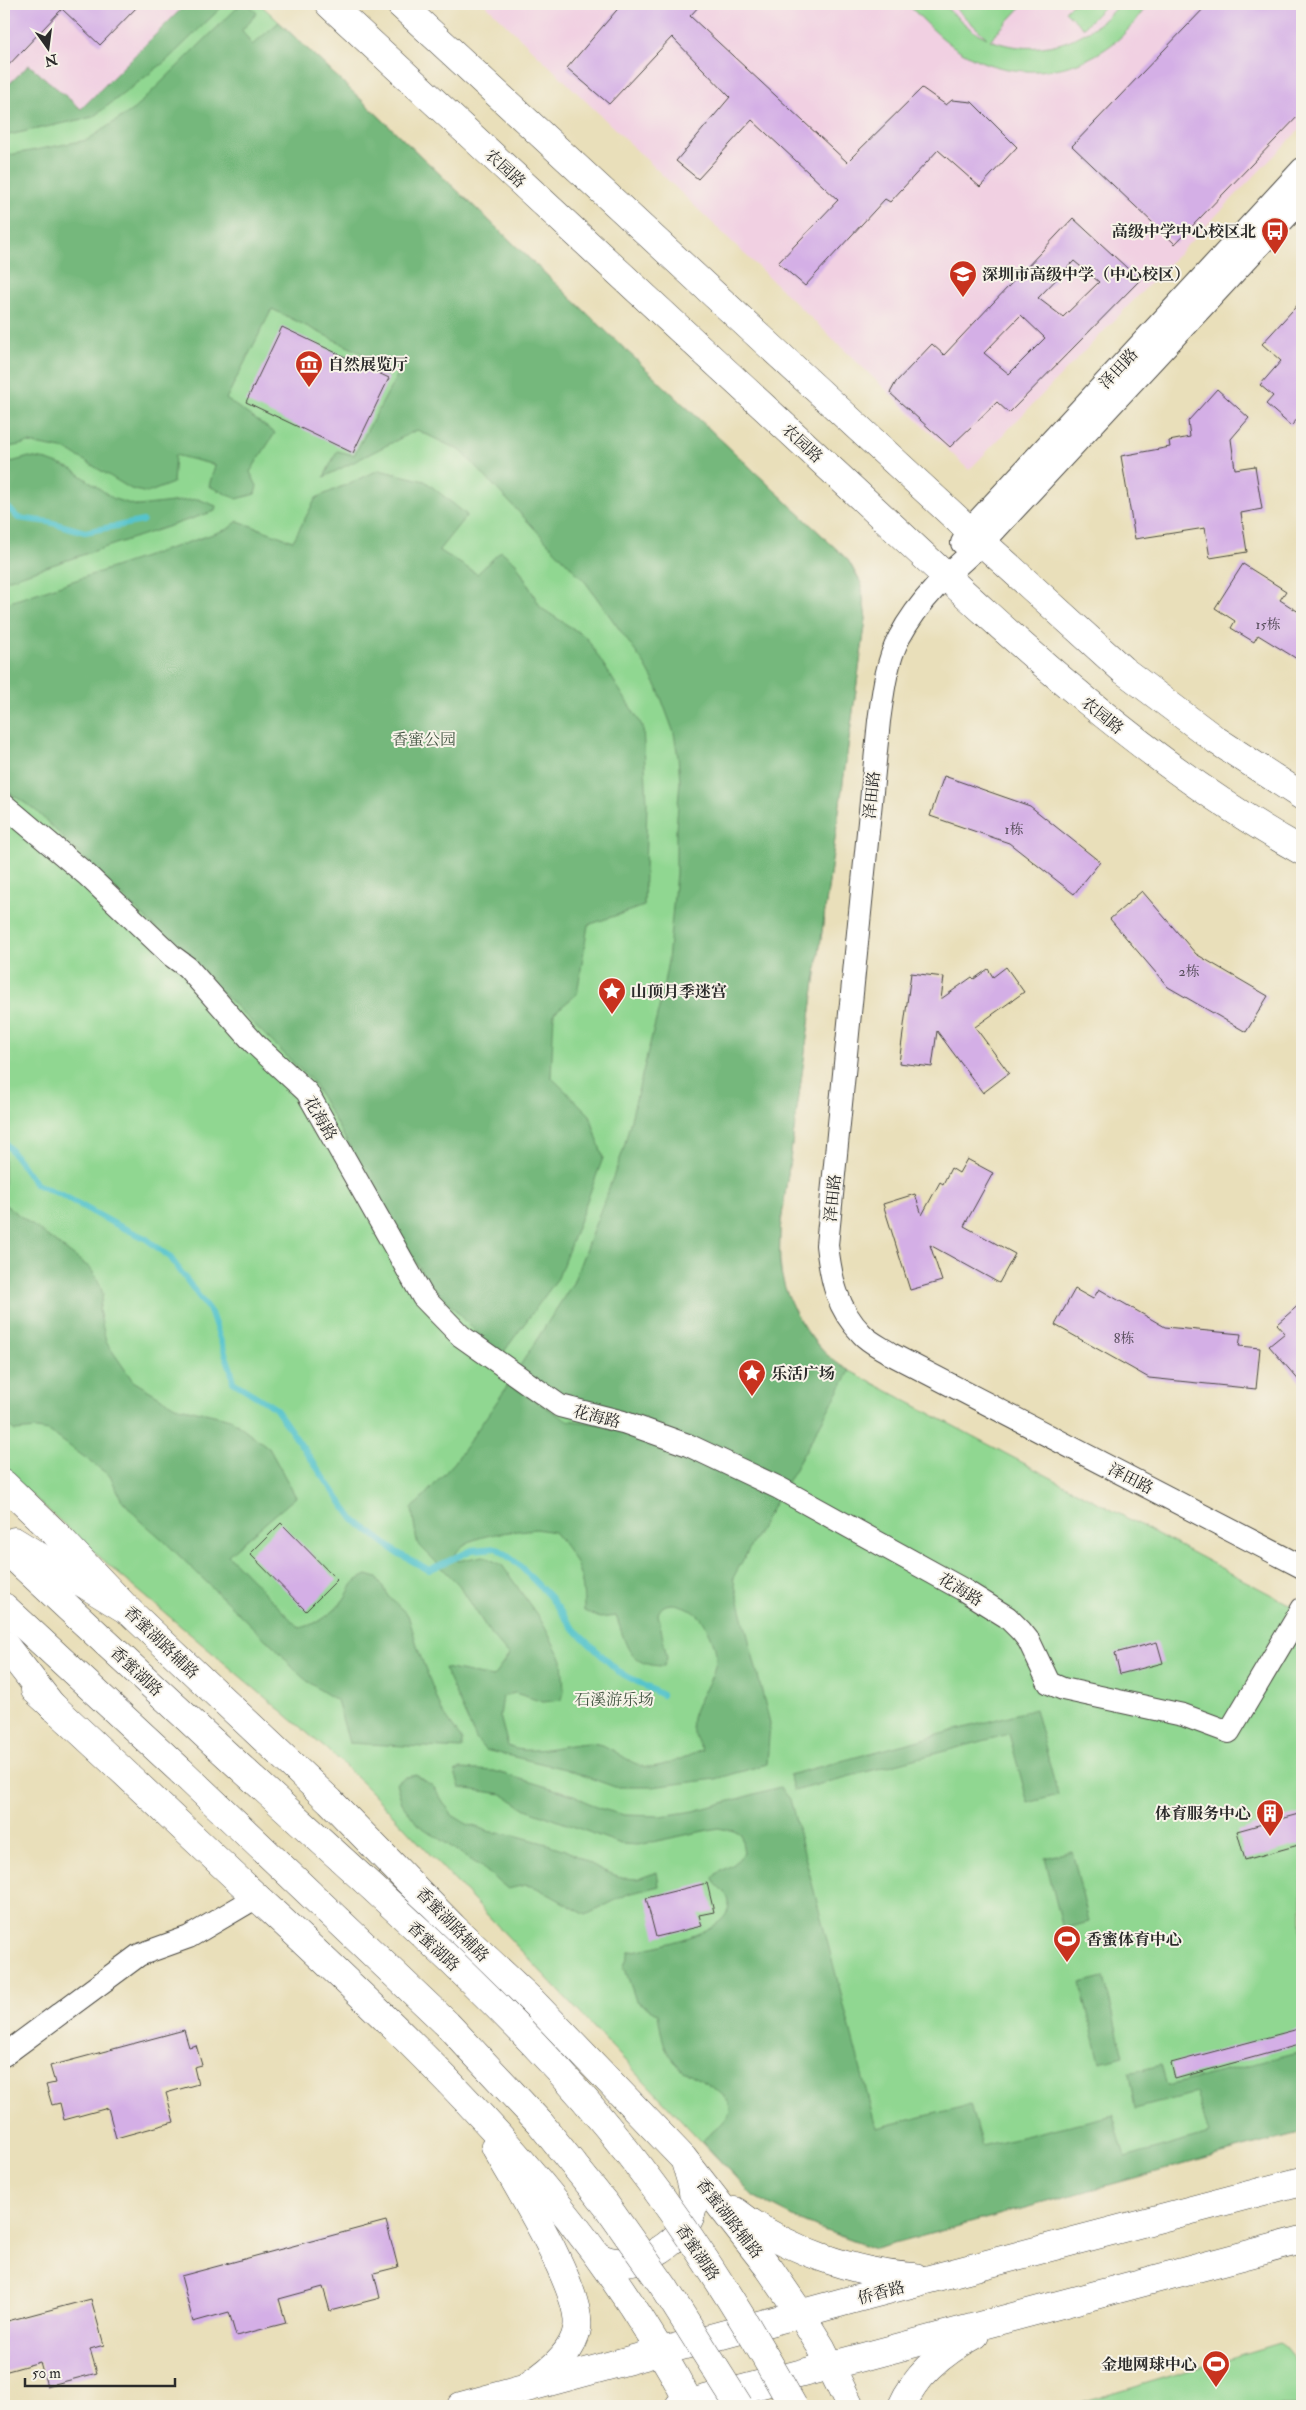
<svg xmlns="http://www.w3.org/2000/svg" width="1306" height="2410" font-family="'IM FELL Double Pica','Noto Serif SC',serif">
<style>
.built{fill:#f1d0e2}
.green{fill:#90d791;stroke:#5e815e}
.forest{fill:#74b87b;stroke:#507253;fill-rule:evenodd}
.lines{fill:none;stroke-linecap:round;stroke-linejoin:round}
.stream{stroke:#57c4cc;stroke-width:6}
.building{fill:#d4afe6;fill-rule:evenodd}
.street-casing{stroke:#484640;stroke-width:24}
.secondary-casing{stroke:#484640;stroke-width:29}
.primary-casing{stroke:#484640;stroke-width:29}
.highway-casing{stroke:#484640;stroke-width:29}
.street{stroke:#fff;stroke-width:22}
.secondary{stroke:#fff;stroke-width:28}
.primary{stroke:#fff;stroke-width:28}
.highway{stroke:#fff;stroke-width:28}
.highway-bridge-casing{stroke:#484640;stroke-width:29;stroke-linecap:butt}
.highway-bridge{stroke:#fff;stroke-width:28}
.labels{text-anchor:middle;stroke-width:4;stroke-linejoin:round;paint-order:stroke}
.number-label{font-size:14px;fill:#554c5a}
.street-label{font-size:16px;fill:#2b2b2b;stroke:#f7f3e8}
.poi-label{font-size:16px;font-weight:bold;fill:#2b2b2b;stroke:#f7f3e8;text-anchor:start}
.park-label{font-size:16px;fill:#445644;stroke:#f7f3e8}
</style>
<rect width="100%" height="100%" fill="#f7f3e8"/>
<filter id="ink" filterUnits="userSpaceOnUse"><feTurbulence type="fractalNoise" baseFrequency=".02" numOctaves="2"/><feDisplacementMap in="SourceGraphic" scale="10" xChannelSelector="R" yChannelSelector="G"/><feConvolveMatrix kernelMatrix="1 2 1 2 8 2 1 2 1" color-interpolation-filters="sRGB"/></filter>
<filter id="wash" filterUnits="userSpaceOnUse"><feTurbulence type="fractalNoise" baseFrequency=".0096" numOctaves="4" result="noise"/><feDisplacementMap in="SourceGraphic" scale="20" xChannelSelector="R" yChannelSelector="G"/><feGaussianBlur stdDeviation="1.12" result="paint"/><feColorMatrix in="noise" values="0 0 0 0 0 0 0 0 0 0 0 0 0 0 0 0 0 1.4 0 .05"/><feComposite in="paint" operator="in"/></filter>
<g filter="url(#wash)">
<rect width="100%" height="100%" fill="#e9dfba"/>
<g class="built">
<polygon points="4,4 186,4 81,109 29,66 4,89"/>
<polygon points="485,4 1302,4 1302,127 969,470"/>
</g>
<g class="green">
<path d="M186,4H260L848,560L861,583L866,619L780,1230C780,1243 779,1257 781,1270C784,1303 811,1341 835,1363L1302,1611V2132L875,2249L805,2223L753,2196L372,1793L338,1759L113,1569L4,1470V89L29,65L81,109Z"/>
<path d="M907,4H942L973,31L987,38L951,4H1024L990,40C1038,58 1087,43 1119,4H1147C1110,70 1026,90 962,52C941,40 924,20 907,4Z"/>
<polygon points="1072,4 1107,4 1083,28 1065,11"/>
<polygon points="1280,2343 1302,2370 1302,2406 1071,2406"/>
</g>
<g class="forest">
<polygon points="186,4 225,4 166,61 93,117 4,136 4,89 29,65 81,109"/>
<path d="M241,4H248L257,13L242,30L252,45L279,22L848,560L861,583L866,619L780,1230C780,1244 778,1260 781,1273C790,1312 814,1352 850,1371L786,1485L514,1375L573,1283L623,1151L660,1004L668,961L676,873V829L680,781L678,757L674,733L657,687L645,665L586,583L461,451L417,430L324,477L337,451L354,455L399,372L272,309L226,399L275,433L250,472L257,486L255,494L237,499L209,486L215,465L175,455L173,483L147,493L131,489L67,450L29,443L4,448V156L87,140L134,109Z"/>
<polygon points="29,457 47,460 72,469 114,499 138,506 198,499 216,506 215,511 4,581 4,464"/>
<polygon points="379,470 425,481 467,515 439,550 477,574 501,551 516,563 541,608 586,637 643,727 647,803 644,906 588,925 577,994 554,1013 551,1077 590,1115 603,1158 558,1278 500,1357 425,1278 312,1081 34,809 4,789 4,604 228,529 238,521 293,541 316,498"/>
<path d="M4,1204L90,1268L97,1278L103,1294L99,1310L106,1342L133,1381L175,1406L231,1419L269,1448L296,1497L228,1555L299,1628C316,1625 334,1614 344,1599C354,1585 349,1583 367,1575L377,1578L391,1599L408,1615L420,1655L442,1711L462,1740V1749L349,1743L337,1700C323,1692 309,1684 297,1672C286,1662 280,1649 266,1640L162,1539L140,1520L121,1499L110,1476L49,1431L36,1429L15,1431L4,1422Z"/>
<path d="M509,1384L566,1420L615,1426L779,1495L733,1578L770,1723L767,1764L716,1779L651,1787H615L565,1769L485,1750L476,1739L444,1668L493,1677L509,1655L490,1633L459,1585L417,1543L412,1509L455,1462ZM536,1529L554,1532C578,1560 584,1575 584,1611L600,1618L616,1616C627,1645 627,1666 664,1666L667,1658L658,1614C664,1596 688,1606 699,1616C704,1621 710,1633 712,1639C726,1671 699,1690 692,1718C689,1729 698,1741 702,1750C688,1756 662,1768 647,1767C626,1764 613,1744 591,1743C567,1743 528,1757 508,1746L500,1716L503,1696L515,1693L543,1702L562,1700L564,1691L562,1660L542,1622L502,1565L483,1556L458,1561L456,1553C468,1533 515,1532 536,1529Z"/>
<polygon points="1035,1709 1058,1795 1028,1803 1009,1734 794,1791 789,1775"/>
<path d="M461,1769L494,1771L574,1795L598,1808L625,1815L661,1816L694,1811L780,1787L790,1799L876,2128L970,2105L982,2146L1113,2115L1125,2158L1209,2134L1196,2093L1135,2109L1129,2073L1161,2065L1167,2086L1302,2051V2132L875,2249L805,2223L753,2196L702,2141C710,2133 721,2126 727,2117C742,2097 696,2079 685,2071C681,2069 677,2064 674,2061C662,2047 661,2031 658,2014L636,2001L624,1966L629,1952C652,1947 730,1934 729,1904C729,1891 716,1889 713,1878L717,1873L734,1864L744,1853L741,1835L734,1831L718,1828L638,1845L621,1844L526,1809L502,1794L460,1788L455,1772Z"/>
<polygon points="416,1775 433,1786 452,1815 467,1824 491,1832 514,1835 547,1844 565,1850 604,1871 623,1878 638,1879 657,1872 659,1886 628,1894 586,1915 535,1887 525,1885 508,1889 480,1866 417,1824 402,1803 396,1783 406,1777"/>
<polygon points="1072,1851 1089,1922 1063,1929 1045,1858"/>
<polygon points="1104,1977 1123,2056 1100,2062 1080,1983"/>
</g>
<g class="lines">
<g class="stream">
<polyline points="4,503 18,518 49,522 85,532 143,521"/>
<polyline points="4,1141 36,1184 62,1195 113,1223 145,1238 170,1257 211,1313 231,1370 233,1382 275,1408 353,1519 396,1552 429,1570 472,1550 497,1548 518,1564 550,1597 572,1627 619,1672 662,1695"/>
</g>
</g>
<g id="blocks">
<g class="building">
<polygon points="4,4 140,4 100,45 62,9 4,70"/>
<polygon points="622,4 701,4 690,16 847,162 922,88 946,105 952,100 972,102 1017,147 980,187 938,150 890,202 885,199 805,286 778,263 838,200 752,120 698,179 676,161 730,97 672,37 609,104 567,68"/>
<polygon points="1208,4 1302,4 1302,112 1175,244 1072,146"/>
<path d="M1073,218L1140,280L1009,413L997,402L950,447L890,393L896,382L932,344L944,355ZM1074,261L1099,282L1063,317L1038,298ZM1021,315L1045,338L1009,374L984,353Z"/>
<polygon points="1302,300 1302,414 1291,426 1266,404 1273,396 1260,385 1281,361 1262,344"/>
<polygon points="282,327 389,378 353,453 246,402"/>
<polygon points="1217,389 1249,418 1231,439 1235,469 1255,466 1262,509 1241,513 1247,552 1210,558 1205,528 1135,539 1121,456 1170,447 1169,441 1190,437 1188,421"/>
<polygon points="1243,564 1286,591 1280,600 1302,614 1302,662 1258,635 1254,642 1231,628 1235,621 1215,608"/>
<polygon points="944,776 1030,806 1100,862 1074,894 1009,843 930,816"/>
<polygon points="1142,891 1196,954 1268,996 1246,1032 1168,987 1110,919"/>
<polygon points="1006,967 1024,992 975,1027 1009,1073 983,1093 937,1031 932,1067 899,1063 911,973 944,977 941,999 972,977 974,979 988,969 993,977"/>
<polygon points="967,1159 993,1173 964,1226 1015,1254 999,1283 930,1245 942,1281 910,1290 883,1204 915,1194 922,1215 940,1182 943,1184 951,1168 959,1173"/>
<polygon points="1075,1289 1093,1299 1099,1289 1165,1327 1241,1334 1239,1346 1260,1348 1256,1389 1149,1378 1055,1325"/>
<polygon points="1302,1302 1302,1384 1269,1346 1285,1333 1277,1324"/>
<polygon points="281,1523 337,1580 306,1611 250,1554"/>
<polygon points="1157,1642 1163,1663 1120,1674 1115,1653"/>
<polygon points="1302,1813 1302,1844 1245,1860 1237,1831"/>
<polygon points="707,1883 714,1912 699,1915 702,1926 656,1937 646,1898"/>
<polygon points="1302,2028 1302,2044 1175,2079 1171,2063"/>
<polygon points="184,2030 189,2047 196,2045 202,2065 194,2067 198,2084 166,2093 174,2122 116,2138 108,2108 64,2120 60,2103 52,2105 46,2085 55,2083 50,2066"/>
<polygon points="386,2221 398,2267 374,2273 380,2298 330,2311 323,2287 279,2299 286,2323 236,2336 229,2312 193,2322 181,2276"/>
<polygon points="91,2299 104,2345 90,2349 97,2373 47,2386 40,2362 4,2372 4,2322"/>
</g>
</g>
</g>
<g filter="url(#ink)">
<use href="#blocks" fill-opacity="0" stroke="#484640" stroke-width="1"/>
<g class="lines">
<g class="street-casing">
<g id="street">
<path d="M1302,200L983,543C950,571 919,600 899,638C886,663 883,693 879,721L827,1245C831,1279 837,1309 862,1334C869,1342 882,1348 891,1354L1302,1567"/>
<polyline points="962,543 969,530 1302,169"/>
<polyline points="4,805 87,875 172,956 187,967 254,1043 307,1092 423,1297 461,1336 560,1406 623,1422 688,1445 779,1488 962,1589 1007,1617 1021,1631 1029,1641 1049,1683 1063,1689 1183,1715 1229,1732 1302,1609"/>
<polyline points="4,2055 139,1955 189,1937 257,1897"/>
</g>
</g>
<g class="secondary-casing">
<g id="secondary">
<path d="M329,4C497,160 666,316 834,472C982,609 1125,752 1302,851"/>
<polyline points="400,4 983,543 1123,670 1216,740 1302,796"/>
</g>
</g>
<g class="primary-casing">
<g id="primary">
<polyline points="4,1484 55,1533 130,1612 330,1801 453,1927 532,2001 683,2158 769,2268 800,2313 821,2347 850,2406"/>
<path d="M35,1690C116,1763 195,1840 275,1914C436,2064 589,2209 691,2406"/>
<path d="M495,2146C515,2183 584,2292 577,2329C573,2352 550,2371 532,2383"/>
<path d="M735,2211C782,2248 855,2274 915,2277"/>
<path d="M598,2256C630,2276 684,2244 692,2211C696,2195 691,2180 686,2165"/>
<polyline points="461,2406 865,2296 1302,2181"/>
<polyline points="679,2406 1302,2240"/>
<path d="M902,2406C916,2374 945,2351 975,2335"/>
</g>
</g>
<g class="highway-casing">
<g id="highway">
<polyline points="14,1541 130,1612"/>
<polyline points="4,1548 214,1743"/>
<polyline points="4,1607 182,1772"/>
<polyline points="4,1644 53,1707"/>
</g>
</g>
<use href="#street" class="street"/>
<use href="#secondary" class="secondary"/>
<use href="#primary" class="primary"/>
<use href="#highway" class="highway"/>
<g class="highway-bridge-casing">
<g id="highway-bridge">
<path d="M214,1743C322,1843 434,1939 535,2045C638,2152 722,2277 793,2406"/>
<polyline points="182,1772 447,2024 540,2123 606,2205 664,2287 739,2406"/>
</g>
</g>
<use href="#highway-bridge" class="highway-bridge"/>
</g>
</g>
<defs>
<g id="bus-pin" transform="scale(1.4375)"><path d="M0 17L-7.5 6A9.5 9.5 0 1 1 7.5 6Z" fill="#c8321e" stroke="#f7f3e8"/><path d="M-5-6H5V4H4V6H2V4H-2V6H-4V4H-5ZM-3.5-4V0h7V-4ZM-3.5 1.2v1.5H-2V1.2ZM2 1.2v1.5H3.5V1.2Z" fill="#fff"/></g>
<g id="school-pin" transform="scale(1.4375)"><path d="M0 17L-7.5 6A9.5 9.5 0 1 1 7.5 6Z" fill="#c8321e" stroke="#f7f3e8"/><path d="M0-5L7-2L0 1L-7-2ZM-4 1L0 2.5L4 1V4Q0 6-4 4Z" fill="#fff"/></g>
<g id="museum-pin" transform="scale(1.4375)"><path d="M0 17L-7.5 6A9.5 9.5 0 1 1 7.5 6Z" fill="#c8321e" stroke="#f7f3e8"/><path d="M0-6L6-3V-2H-6V-3ZM-5-1h2V3h-2ZM-1-1h2V3h-2ZM3-1h2V3H3ZM-6 4H6V6H-6Z" fill="#fff"/></g>
<g id="sight-pin" transform="scale(1.4375)"><path d="M0 17L-7.5 6A9.5 9.5 0 1 1 7.5 6Z" fill="#c8321e" stroke="#f7f3e8"/><path d="M0-6L1.8-2.2L6-1.7L2.9 1.2L3.7 5.4L0 3.3L-3.7 5.4L-2.9 1.2L-6-1.7L-1.8-2.2Z" fill="#fff"/></g>
<g id="building-pin" transform="scale(1.4375)"><path d="M0 17L-7.5 6A9.5 9.5 0 1 1 7.5 6Z" fill="#c8321e" stroke="#f7f3e8"/><path d="M-4-6H4V6H1V3H-1V6H-4ZM-2.5-4.3h1.7v1.8h-1.7ZM.8-4.3h1.7v1.8H.8ZM-2.5-1h1.7V.8h-1.7ZM.8-1h1.7V.8H.8Z" fill="#fff"/></g>
<g id="stadium-pin" transform="scale(1.4375)"><path d="M0 17L-7.5 6A9.5 9.5 0 1 1 7.5 6Z" fill="#c8321e" stroke="#f7f3e8"/><path d="M0-5a6.5 5 0 1 0 0 10a6.5 5 0 1 0 0-10ZM-3.5-1.8h7v3.6h-7Z" fill="#fff"/></g>
</defs>
<g fill-rule="evenodd">
<use href="#bus-pin" x="1275" y="231"/>
<use href="#school-pin" x="963" y="274"/>
<use href="#museum-pin" x="309" y="364"/>
<use href="#sight-pin" x="612" y="991"/>
<use href="#sight-pin" x="752" y="1373"/>
<use href="#building-pin" x="1270" y="1813"/>
<use href="#stadium-pin" x="1067" y="1939"/>
<use href="#stadium-pin" x="1216" y="2364"/>
</g>
<g class="labels">
<g class="number-label">
<text x="1268" y="629">15栋</text>
<text x="1014" y="834">1栋</text>
<text x="1189" y="976">2栋</text>
<text x="1124" y="1343">8栋</text>
</g>
<g class="street-label">
<text transform="translate(506 168) rotate(43)" y="6">农园路</text>
<text transform="translate(1118 368) rotate(-47)" y="6">泽田路</text>
<text transform="translate(803 443) rotate(43)" y="6">农园路</text>
<text transform="translate(1103 715) rotate(39)" y="6">农园路</text>
<text transform="translate(871 795) rotate(-84)" y="6">泽田路</text>
<text transform="translate(321 1118) rotate(59)" y="6">花海路</text>
<text transform="translate(832 1198) rotate(-84)" y="6">泽田路</text>
<text transform="translate(597 1416) rotate(14)" y="6">花海路</text>
<text transform="translate(1131 1478) rotate(27)" y="6">泽田路</text>
<text transform="translate(961 1589) rotate(31)" y="6">花海路</text>
<text transform="translate(162 1642) rotate(44)" y="6">香蜜湖路辅路</text>
<text transform="translate(137 1671) rotate(43)" y="6">香蜜湖路</text>
<text transform="translate(453 1924) rotate(46)" y="6">香蜜湖路辅路</text>
<text transform="translate(434 1946) rotate(43)" y="6">香蜜湖路</text>
<text transform="translate(730 2218) rotate(52)" y="6">香蜜湖路辅路</text>
<text transform="translate(698 2252) rotate(56)" y="6">香蜜湖路</text>
<text transform="translate(881 2292) rotate(-15)" y="6">侨香路</text>
</g>
<g class="poi-label">
<text x="1256" y="237" text-anchor="end">高级中学中心校区北</text>
<text x="982" y="280">深圳市高级中学（中心校区）</text>
<text x="328" y="370">自然展览厅</text>
<text x="631" y="997">山顶月季迷宫</text>
<text x="771" y="1379">乐活广场</text>
<text x="1251" y="1819" text-anchor="end">体育服务中心</text>
<text x="1086" y="1945">香蜜体育中心</text>
<text x="1197" y="2370" text-anchor="end">金地网球中心</text>
</g>
<g class="park-label">
<text x="424" y="745">香蜜公园</text>
<text x="614" y="1705">石溪游乐场</text>
</g>
</g>
<rect width="1306" height="2410" fill="none" stroke="#f7f3e8" stroke-width="20"/>
<g transform="translate(48 48) rotate(166)" stroke="#f7f3e8" stroke-width="4" paint-order="stroke">
<path d="M0-4L9 19L0 12L-9 19Z" fill="#2b2b2b"/>
<text y="-8" font-size="14" font-weight="bold" text-anchor="middle" fill="#2b2b2b">N</text>
</g>
<path d="M25 2378v8h150v-8" fill="none" stroke="#2b2b2b" stroke-width="2.5"/>
<text x="32" y="2378" font-size="15" fill="#2b2b2b" stroke="#f7f3e8" stroke-width="4" paint-order="stroke">50 m</text>
</svg>
